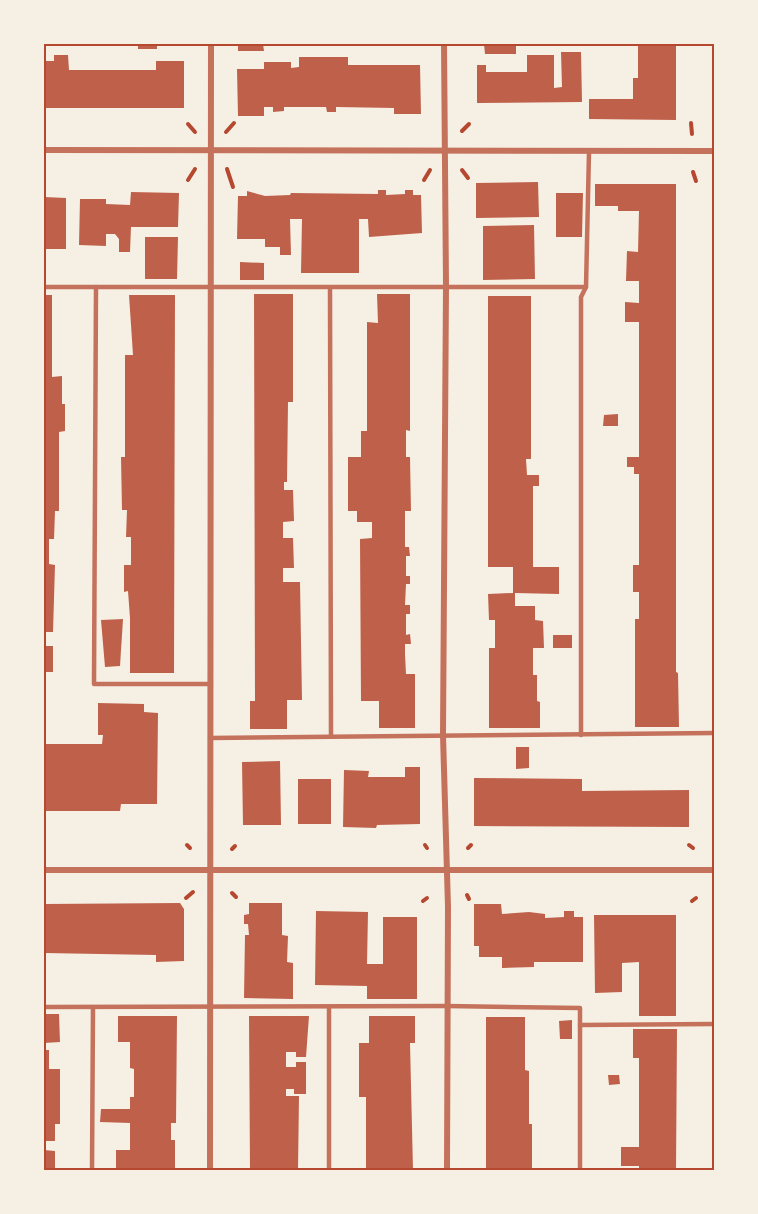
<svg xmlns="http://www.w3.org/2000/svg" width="758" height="1214" font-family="Roboto,sans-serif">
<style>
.building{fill:#bf614a}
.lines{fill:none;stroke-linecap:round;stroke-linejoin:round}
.path{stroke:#b5482f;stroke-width:4}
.service{stroke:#c5725c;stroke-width:4.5}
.minor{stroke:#c5725c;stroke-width:6}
.neatline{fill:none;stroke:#b5482f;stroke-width:2}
</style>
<rect width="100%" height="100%" fill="#f6efe4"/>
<g class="building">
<rect x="138" y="44" width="19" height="5"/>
<polygon points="238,44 263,44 264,51 238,51"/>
<polygon points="484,44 516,44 516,54 485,54"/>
<polygon points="638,44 676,44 676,120 589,119 589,99 633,99 633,78 638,78"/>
<polygon points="561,52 581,52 582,102 477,103 477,65 486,65 486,72 527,72 527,55 554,55 554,88 562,87"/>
<polygon points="54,55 68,55 69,70 156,70 156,61 184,61 184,108 44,108 44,61 54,61"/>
<polygon points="299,57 348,57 348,65 420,65 421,114 394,114 394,108 336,107 336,112 327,112 326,107 284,107 284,111 273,112 273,107 264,107 264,116 238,116 237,69 264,69 264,62 291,62 291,68 299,67"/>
<polygon points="538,182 539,217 476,218 476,183"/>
<polygon points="595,184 676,184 676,672 678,673 679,727 635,727 635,619 639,619 639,592 633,592 633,565 639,565 639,474 634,474 634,467 627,467 627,457 639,457 639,322 625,322 625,302 639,303 639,281 626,281 627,251 638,252 639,211 618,211 618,206 595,206"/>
<polygon points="378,190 386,190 386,195 405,194 405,190 413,190 413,195 421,195 422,233 369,237 368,219 359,219 359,273 301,273 302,219 290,219 291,255 280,255 280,247 265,247 265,239 237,239 238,196 247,196 247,191 265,196 290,195 291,193 378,194"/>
<polygon points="131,192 179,193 178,227 131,227 130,252 119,252 119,239 115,234 106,234 106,246 79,245 80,199 106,199 106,204 130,205"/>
<polygon points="556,193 583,193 582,237 556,237"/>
<polygon points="44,197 66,198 66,249 44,249"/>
<polygon points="534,225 535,279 483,280 483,226"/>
<polygon points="145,237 178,237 177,279 145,279"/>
<polygon points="240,262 264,263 264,280 240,280"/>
<polygon points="254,294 293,294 293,402 288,402 287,482 284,482 284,490 293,490 294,521 283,522 283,538 293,538 294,568 283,568 283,582 300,582 302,700 287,700 287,729 250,729 250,701 255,701"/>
<polygon points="377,294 410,294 410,431 406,430 406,457 410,457 411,511 405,511 405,547 409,547 410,556 406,556 406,576 410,576 410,584 406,584 405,605 410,605 410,614 406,614 406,635 410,634 411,644 405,644 405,654 406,674 415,674 415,728 379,728 379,701 361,701 360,539 372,538 372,522 357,522 357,511 348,511 348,457 361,457 361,431 367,431 367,322 378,323"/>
<polygon points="44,295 52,295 52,377 62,376 62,404 65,404 65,431 59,432 59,511 55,511 54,539 49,539 49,564 55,565 53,632 44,632"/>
<polygon points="129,295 175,295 174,673 130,673 130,618 128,591 124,592 124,565 131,565 131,537 126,537 127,510 122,510 121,457 125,457 125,355 133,355"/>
<polygon points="488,296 531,296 531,459 526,459 527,475 539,475 539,486 533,486 533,567 559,567 559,594 515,593 515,606 535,606 535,620 543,621 544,648 533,648 533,675 537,675 537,701 540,702 540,728 489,728 489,648 495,648 495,620 489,620 488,594 513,593 513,567 488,567"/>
<polygon points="618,414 618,426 603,426 604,415"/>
<polygon points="123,619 120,666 105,667 101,620"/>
<rect x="553" y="635" width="19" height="13"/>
<rect x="44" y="646" width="9" height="26"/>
<polygon points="98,703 144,704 144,712 158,713 157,804 121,804 120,811 44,811 44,744 102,744 103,735 98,735"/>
<polygon points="516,747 529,747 529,768 516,769"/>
<polygon points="280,761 281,825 243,825 242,762"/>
<polygon points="405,767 420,767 420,824 377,825 376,828 343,827 344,770 369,771 368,777 405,777"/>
<polygon points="474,778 582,779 582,791 689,790 689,827 474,826"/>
<rect x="298" y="779" width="33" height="45"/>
<polygon points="180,903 184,909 184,961 156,962 156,955 44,953 44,904"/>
<polygon points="249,903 282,903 282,935 288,936 287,962 293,963 293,999 244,998 245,935 249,935 248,924 244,924 244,915 249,914"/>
<polygon points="474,904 501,904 502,914 529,912 545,914 545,918 564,917 564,911 574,911 574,917 583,917 583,962 534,962 534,967 502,968 502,957 479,957 479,946 474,946"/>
<polygon points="316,911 368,912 367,964 383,964 383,917 417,917 417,999 367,999 367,986 315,985"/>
<polygon points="594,915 676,915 676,1016 639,1016 639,962 622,963 622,992 595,993"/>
<polygon points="44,1014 59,1014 60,1042 44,1043"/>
<polygon points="118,1016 177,1016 176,1123 171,1123 171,1140 175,1140 175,1170 116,1170 116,1150 130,1150 130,1123 100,1122 101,1109 130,1109 130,1097 134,1097 134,1069 130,1068 130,1042 118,1042"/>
<polygon points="249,1016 309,1016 306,1057 296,1057 296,1052 286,1052 286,1067 296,1067 296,1062 306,1062 306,1094 294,1094 294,1089 286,1089 286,1096 299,1096 298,1170 250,1170"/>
<polygon points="369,1016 415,1016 415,1043 410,1043 413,1170 366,1170 366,1097 359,1097 359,1043 369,1043"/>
<polygon points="486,1017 525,1017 525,1070 529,1071 529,1124 532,1124 532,1170 486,1170"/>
<polygon points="572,1020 572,1039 560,1039 559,1021"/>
<polygon points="633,1029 677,1029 676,1170 639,1170 639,1166 621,1166 621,1147 639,1147 639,1058 633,1058"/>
<polygon points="44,1050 49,1050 49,1069 60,1069 60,1124 55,1124 55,1141 44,1141"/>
<polygon points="608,1075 619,1075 620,1084 609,1085"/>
<polygon points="44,1150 55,1151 55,1170 44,1170"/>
</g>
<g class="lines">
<g class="path">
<polyline points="691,123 692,134"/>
<polyline points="188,124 195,132"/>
<polyline points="462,131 469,124"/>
<polyline points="226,132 234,123"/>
<polyline points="227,169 233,187"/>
<polyline points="462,170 468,178"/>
<polyline points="693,172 696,181"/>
<polyline points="188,180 195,169"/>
<polyline points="424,180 430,170"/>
<polyline points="187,845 190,848"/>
<polyline points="425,845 427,848"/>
<polyline points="689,845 693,848"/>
<polyline points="468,848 471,845"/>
<polyline points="232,849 235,846"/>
<polyline points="232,893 236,897"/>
<polyline points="467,895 469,899"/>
<polyline points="186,898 193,892"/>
<polyline points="423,901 427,898"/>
<polyline points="692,901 696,898"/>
</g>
<g class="service">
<polyline points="44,287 586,287"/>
<polyline points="96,287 94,684 211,684"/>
<polyline points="330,289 331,736"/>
<polyline points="581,735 581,297 586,287 589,152"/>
<polyline points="210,738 714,733"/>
<polyline points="44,1007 446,1006 580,1008 580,1170"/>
<polyline points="580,1025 714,1024"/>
<polyline points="92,1170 93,1007"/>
<polyline points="329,1170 329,1007"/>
</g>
<g class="minor">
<polyline points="444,44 446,286 443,735 448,907 447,1170"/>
<polyline points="44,150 714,151"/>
<polyline points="44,870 714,870"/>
<polyline points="210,1170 211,44"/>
</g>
</g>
<rect width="758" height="1214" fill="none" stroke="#f6efe4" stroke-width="90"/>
<rect x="45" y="45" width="668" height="1124" class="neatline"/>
</svg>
